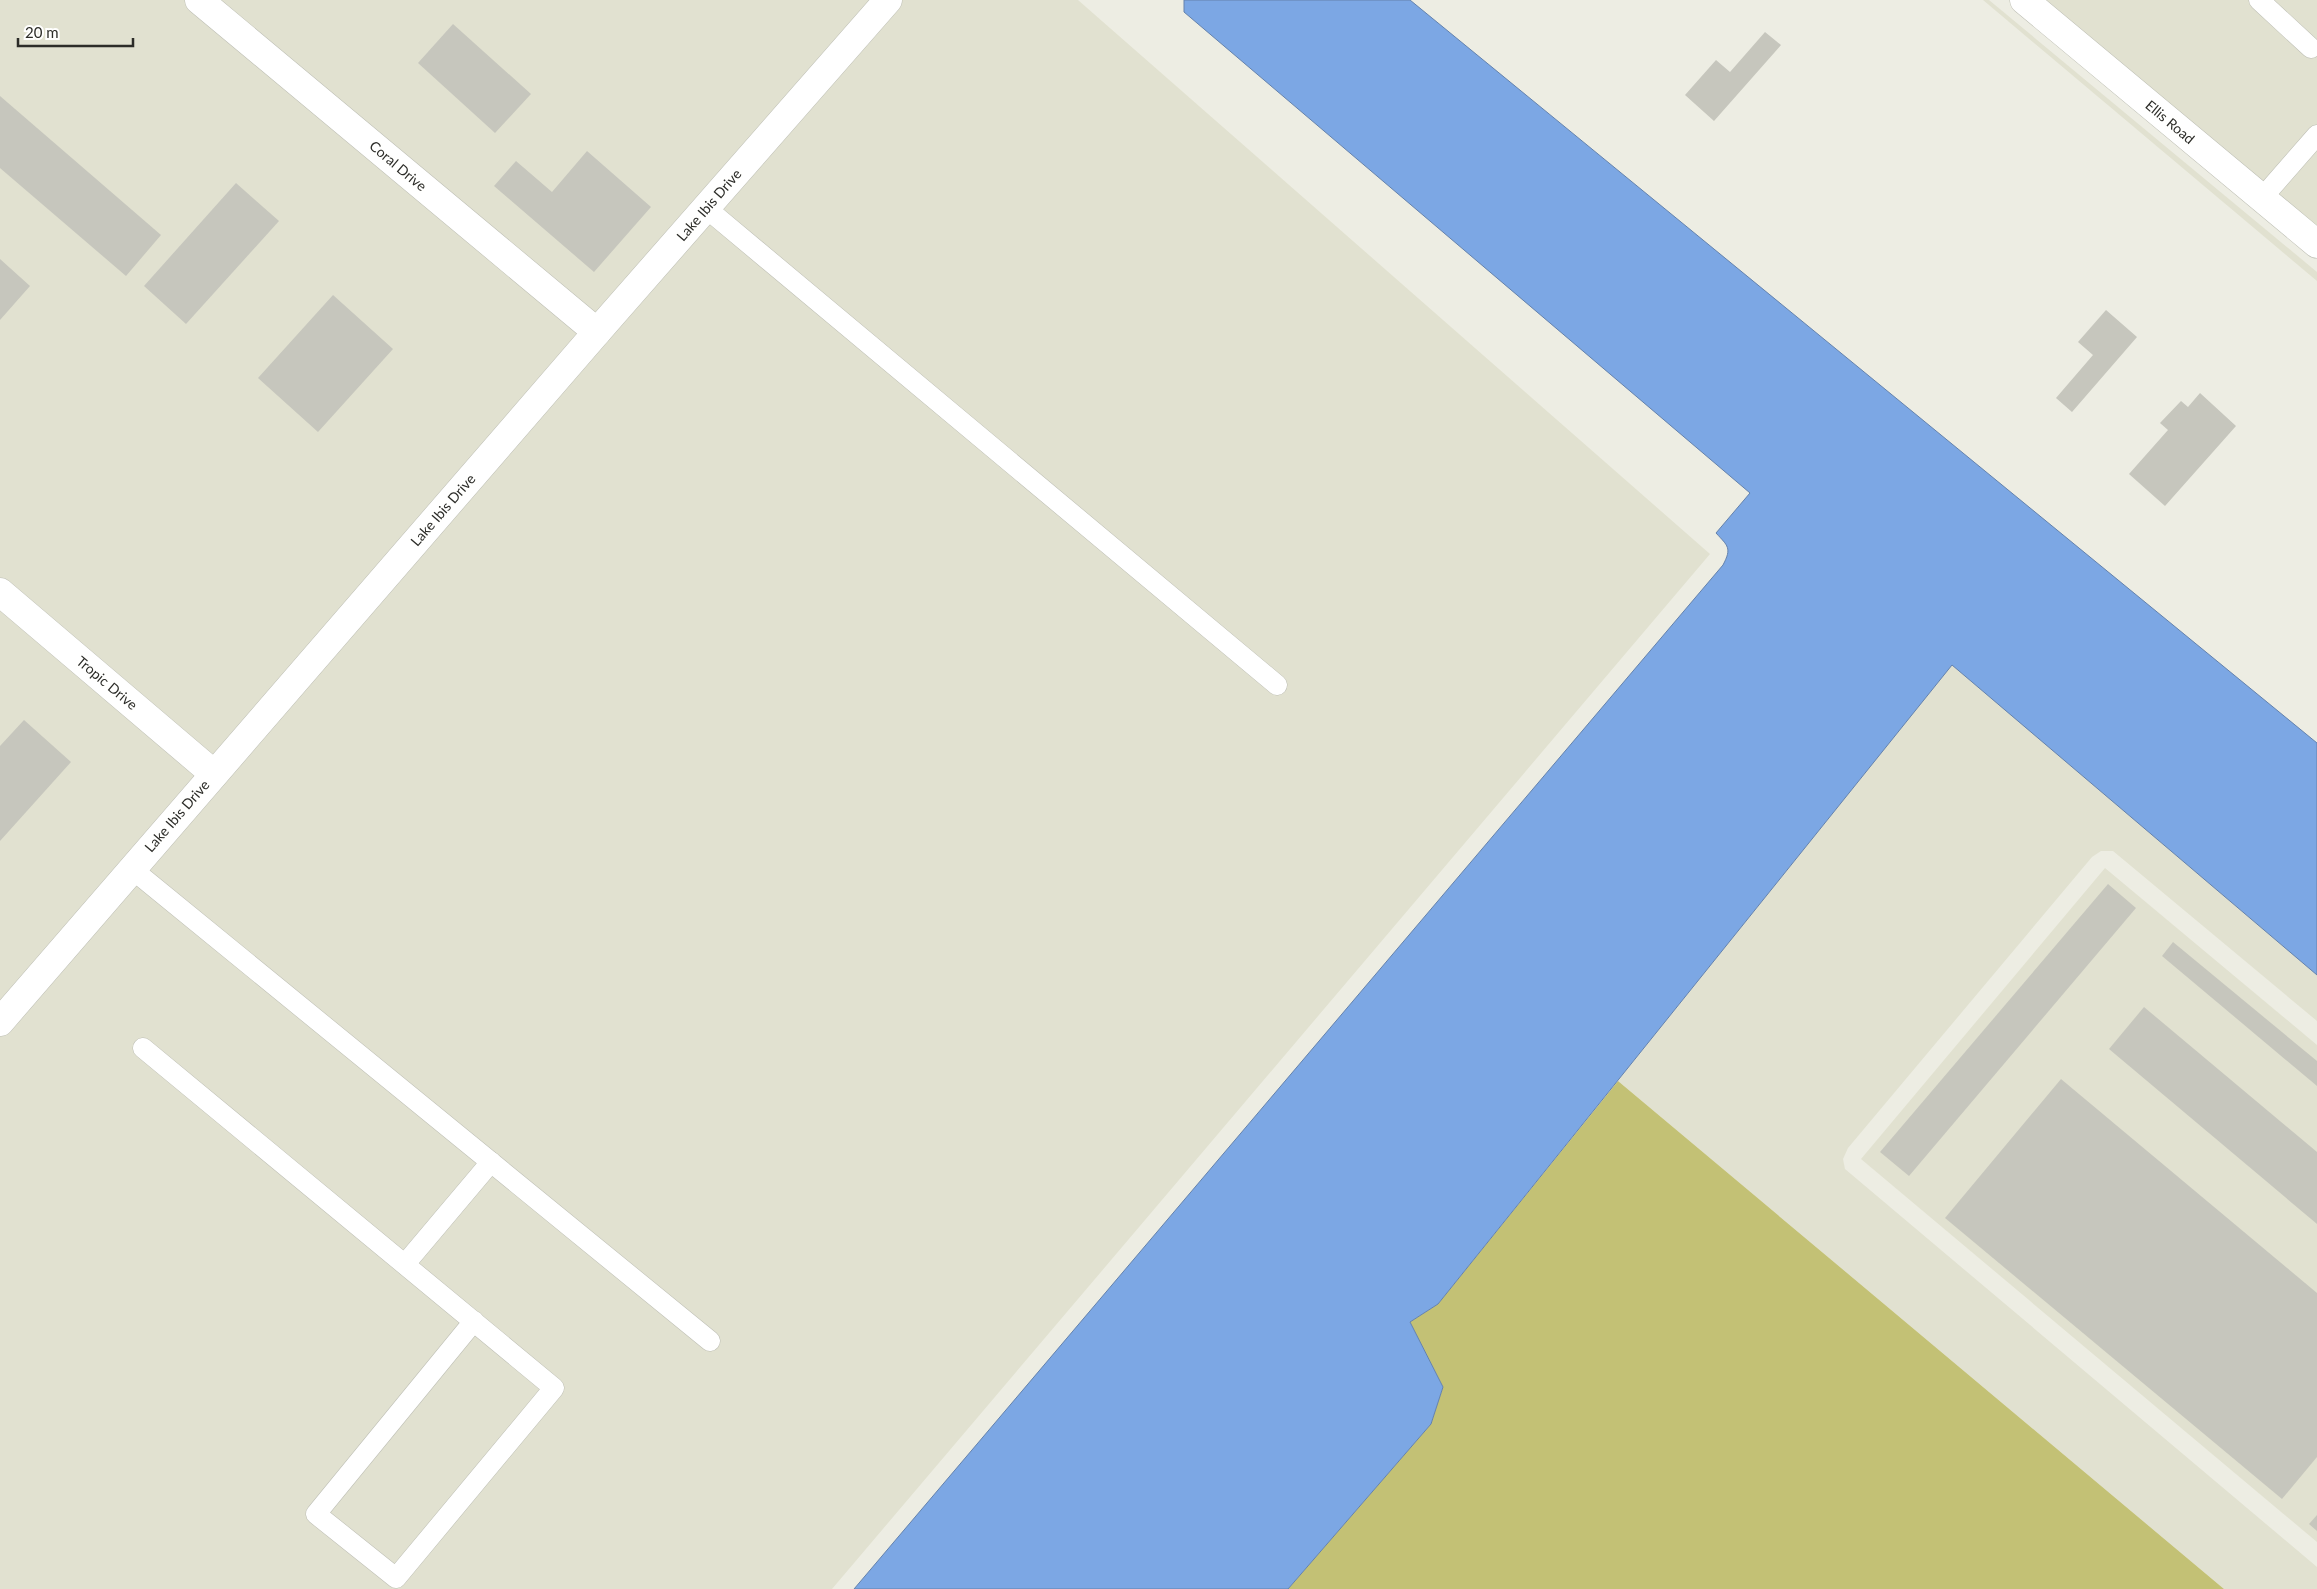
<svg xmlns="http://www.w3.org/2000/svg" width="2317" height="1589" font-family="Lato,sans-serif">
<style>
.built{fill:#e1e1d0}
.green{fill:#c3c175}
.water{fill:#7ca7e4;stroke:#6482ac}
.building{fill:#c6c6bd}
.lines{fill:none;stroke-linecap:round;stroke-linejoin:round}
.service-casing{stroke:#bebfb5;stroke-width:21}
.minor-casing{stroke:#bebfb5;stroke-width:29}
.secondary-casing{stroke:#bebfb5;stroke-width:29}
.service{stroke:#fff;stroke-width:20}
.minor{stroke:#fff;stroke-width:28}
.secondary{stroke:#fff;stroke-width:28}
.labels{text-anchor:middle;stroke-width:4.5;stroke-linejoin:round;paint-order:stroke}
.street-label{font-size:14px;fill:#2c2c28;stroke:#fffffe}
</style>
<rect width="100%" height="100%" fill="#edede3"/>
<g class="built">
<polygon points="0,0 1078,0 1710,554 832,1589 0,1589"/>
<polygon points="1983,0 1989,0 2317,272 2317,281"/>
<polygon points="2024,0 2317,0 2317,244"/>
<polygon points="1952,665 2317,975 2317,1021 2113,851 2101,851 2092,857 1848,1148 1843,1159 1845,1169 2317,1567 2317,1589 2224,1589 1618,1081"/>
<polygon points="2105,868 2317,1045 2317,1542 1861,1159"/>
</g>
<polygon class="green" points="1618,1081 2224,1589 1288,1589 1431,1424 1443,1387 1410,1322 1438,1304"/>
<path class="water" d="M1184,0H1410L2317,743V975L1952,665L1438,1304L1410,1322L1443,1387L1431,1424L1288,1589H854L1723,565C1732,548 1728,546 1716,533L1750,493L1184,12Z"/>
<g class="building">
<polygon points="453,24 531,94 495,133 418,63"/>
<polygon points="1765,32 1781,45 1714,121 1685,95 1716,60 1730,72"/>
<polygon points="0,96 161,235 126,276 0,168"/>
<polygon points="587,151 651,207 594,272 494,186 516,161 552,192"/>
<polygon points="236,183 279,221 186,324 144,286"/>
<polygon points="0,259 30,286 0,320"/>
<polygon points="333,295 393,349 318,432 258,378"/>
<polygon points="2106,310 2137,337 2072,412 2056,398 2093,355 2078,342"/>
<polygon points="2200,393 2236,426 2165,506 2129,474 2168,430 2160,423 2181,401 2188,407"/>
<polygon points="24,720 71,762 0,841 0,746"/>
<polygon points="2108,884 2136,908 1909,1176 1880,1152"/>
<polygon points="2173,942 2317,1061 2317,1086 2162,956"/>
<polygon points="2144,1007 2317,1152 2317,1224 2109,1049"/>
<polygon points="2061,1079 2317,1293 2317,1457 2282,1499 1945,1218"/>
<polygon points="2317,1515 2317,1531 2309,1524"/>
</g>
<g class="lines">
<g class="service-casing">
<g id="service">
<polyline points="2259,0 2311,48"/>
<polyline points="2262,198 2317,135"/>
<polyline points="706,208 1277,685"/>
<polyline points="132,869 710,1341"/>
<polyline points="143,1048 554,1388 396,1578 316,1514 474,1321"/>
<polyline points="405,1264 491,1162"/>
</g>
</g>
<g class="minor-casing">
<g id="minor">
<polyline points="199,0 597,332"/>
<polyline points="0,592 214,774"/>
<polyline points="0,1022 597,332 888,0"/>
</g>
</g>
<g class="secondary-casing">
<polyline id="secondary" points="2024,0 2317,244"/>
</g>
<use href="#service" class="service"/>
<use href="#minor" class="minor"/>
<use href="#secondary" class="secondary"/>
</g>
<g class="labels">
<g class="street-label">
<text transform="translate(2170 122) rotate(40)" y="5">Ellis Road</text>
<text transform="translate(398 166) rotate(40)" y="5">Coral Drive</text>
<text transform="translate(709 205) rotate(-49)" y="5">Lake Ibis Drive</text>
<text transform="translate(443 510) rotate(-49)" y="5">Lake Ibis Drive</text>
<text transform="translate(107 683) rotate(40)" y="5">Tropic Drive</text>
<text transform="translate(177 816) rotate(-49)" y="5">Lake Ibis Drive</text>
</g>
</g>
<path d="M18 38v8h115v-8" fill="none" stroke="#2c2c28" stroke-width="2.5"/>
<text x="25" y="38" font-size="15" fill="#2c2c28" stroke="#fffffe" stroke-width="4" paint-order="stroke">20 m</text>
</svg>
